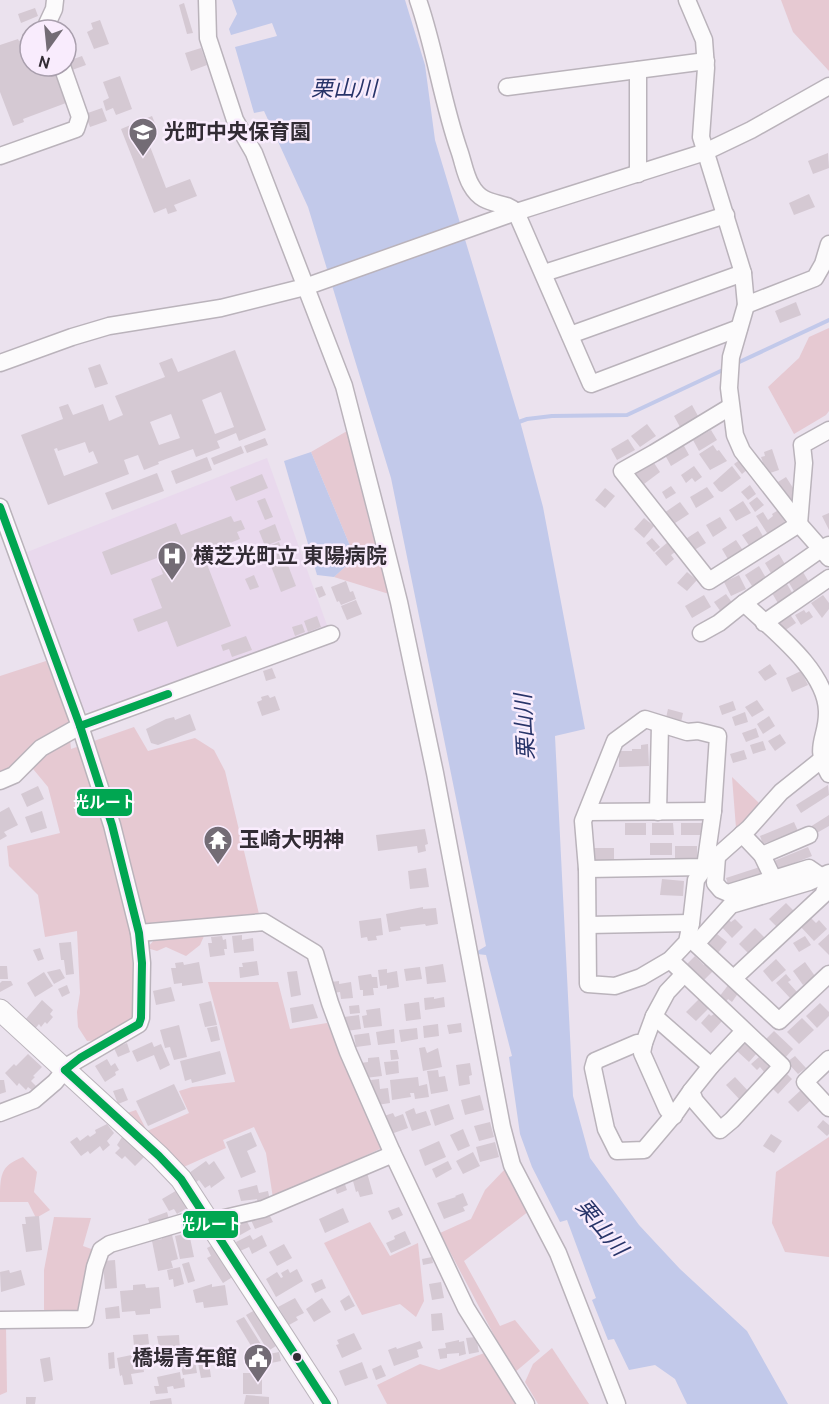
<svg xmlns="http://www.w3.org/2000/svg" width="829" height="1404" font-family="Cabin,'Noto Sans JP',sans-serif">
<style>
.built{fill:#e9d9ed}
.green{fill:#e6c9d2}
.water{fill:#c2c9ea}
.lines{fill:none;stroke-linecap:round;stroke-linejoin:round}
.stream{stroke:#c2c9ea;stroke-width:4}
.building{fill:#d5c9d3;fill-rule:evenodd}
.minor-casing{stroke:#bab3bb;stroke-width:19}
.major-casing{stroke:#bab3bb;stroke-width:23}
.minor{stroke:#fcfbfc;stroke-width:16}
.major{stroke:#fcfbfc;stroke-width:21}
.bus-1-casing{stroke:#f9ecfd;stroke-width:12}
.bus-1{stroke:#00a651;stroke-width:8}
.bus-dot{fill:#322c34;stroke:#f9ecfd;stroke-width:2}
.labels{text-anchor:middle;stroke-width:5;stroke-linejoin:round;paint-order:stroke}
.poi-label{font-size:21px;font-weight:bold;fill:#322c34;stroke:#f9ecfd;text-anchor:start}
.water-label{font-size:22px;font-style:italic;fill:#283469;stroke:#f9ecfd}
.line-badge{stroke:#f9ecfd;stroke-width:2}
.badge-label{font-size:16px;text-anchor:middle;font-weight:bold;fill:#fff}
</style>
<rect width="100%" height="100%" fill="#ebe2ee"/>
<polygon class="built" points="267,458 328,628 147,693 89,712 82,711 22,554"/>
<g class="green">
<polygon points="781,0 829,0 829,71 793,32"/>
<polygon points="829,328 829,411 826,415 794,434 768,387 799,358 809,337"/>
<polygon points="347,431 371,529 389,594 334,577 355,558 311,452"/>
<polygon points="46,661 68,718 71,749 134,727 148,751 195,738 214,750 225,771 259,914 132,937 134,1024 103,1040 87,1041 78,1027 77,1012 80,993 77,931 45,937 38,895 9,866 7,846 60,833 48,787 24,758 11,770 0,773 0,676"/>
<polygon points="732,777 759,803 763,818 734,849 736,828"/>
<polygon points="204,936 200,945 186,956 166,947 157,951 147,948 157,937"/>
<polygon points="208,982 278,982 290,1029 327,1023 382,1148 273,1198 266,1153 254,1127 223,1140 226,1148 177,1170 121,1115 136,1110 147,1131 189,1113 179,1091 192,1087 235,1082"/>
<polygon points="829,1137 829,1257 785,1252 772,1223 776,1172"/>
<path d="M23,1157L37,1172L34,1192L50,1210L36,1218L28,1202H0C0,1175 0,1166 23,1157Z"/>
<polygon points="505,1169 529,1211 464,1261 500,1326 515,1320 540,1351 514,1373 440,1233 471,1219 485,1190"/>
<polygon points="54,1217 91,1218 83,1246 94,1250 80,1315 44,1311 44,1270"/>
<polygon points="370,1222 390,1256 418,1243 424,1301 416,1317 400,1304 362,1315 324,1243"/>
<polygon points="0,1327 6,1328 7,1392 0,1395"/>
<polygon points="552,1348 589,1404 538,1404 525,1382 533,1364"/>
<polygon points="487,1352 518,1404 387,1404 377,1385 420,1364 439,1370"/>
</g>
<g class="water">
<polygon points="232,0 405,0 425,65 435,140 521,425 543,507 585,729 555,736 573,1096 590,1158 639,1225 680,1269 747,1331 788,1404 687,1404 675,1379 655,1365 629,1370 614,1339 608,1340 592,1300 596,1298 567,1220 560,1222 532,1167 520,1134 509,1057 512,1056 486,955 477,954 476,952 486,946 391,478 308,207 264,111 254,113 235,47 277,36 272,23 231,35 229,29 237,14"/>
<polygon points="311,452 355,558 334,577 317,575 284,461"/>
</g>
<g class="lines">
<g class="stream">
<polyline points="735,364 829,320"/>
<polyline points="516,423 527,419 552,416 627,415 725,369"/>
</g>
</g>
<g class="building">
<polygon points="184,3 193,33 187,34 179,5"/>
<polygon points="35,8 38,16 21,23 18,14"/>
<polygon points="100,20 109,44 94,49 87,32 93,29 91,23"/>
<polygon points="30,31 30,66 52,66 66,103 23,119 24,122 13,126 0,92 0,45 18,39 19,41 24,39 22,34"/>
<polygon points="201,48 207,65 191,71 185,53"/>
<polygon points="82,56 86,65 72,70 68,61"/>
<polygon points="120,76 132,109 116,115 113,108 106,111 103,101 109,98 103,82"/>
<polygon points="102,108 107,121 90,127 85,114"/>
<polygon points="152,116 158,131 146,136 166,188 190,179 197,196 174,205 177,211 168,214 166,208 154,213 121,129"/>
<polygon points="828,153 829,168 813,174 808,161"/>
<polygon points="809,194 815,207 794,215 789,203"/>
<polygon points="796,302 801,315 780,323 775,311"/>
<path d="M235,350L266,430L239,441L236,433L217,441L220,448L196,457L193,449L158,462L159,464L144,470L138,455L124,460L129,474L48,505L21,435L63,419L59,407L68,404L73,415L103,404L109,421L123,415L115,396L165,377L159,363L172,358L178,372ZM221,392L234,427L215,434L202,400ZM171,414L180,438L159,445L150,422ZM85,442L89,453L93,451L98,463L64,476L54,449L57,448L58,451Z"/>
<polygon points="100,364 108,384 95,388 88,368"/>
<polygon points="692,405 698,416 680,427 674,416"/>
<polygon points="647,424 656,436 640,447 631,436"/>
<polygon points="711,430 717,440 699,451 693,440"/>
<polygon points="265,438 268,445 247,453 244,446"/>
<polygon points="628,439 635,450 617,460 611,449"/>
<polygon points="683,444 689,455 671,466 665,455"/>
<polygon points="713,445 717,451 719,450 727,461 710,470 699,454"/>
<polygon points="241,446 244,453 214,465 211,458"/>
<polygon points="772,449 779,470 767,474 761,457 765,456 764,452"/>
<polygon points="207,457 212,470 176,484 171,471"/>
<polygon points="741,459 748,469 742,474 734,464"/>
<polygon points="652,460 660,472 644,484 635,472"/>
<polygon points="694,466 702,477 695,482 692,478 686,483 681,475"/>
<polygon points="732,466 741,478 722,492 719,491 713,483"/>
<polygon points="157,473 164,491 112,510 105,493"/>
<polygon points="262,474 268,488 236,501 230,487"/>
<polygon points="786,477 795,491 792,493 797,499 791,503 778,482"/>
<polygon points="750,485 756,494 748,500 741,492"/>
<polygon points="671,486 676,493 666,499 662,492"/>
<polygon points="707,487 714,497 696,508 690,497"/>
<polygon points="605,488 615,496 605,508 595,500"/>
<polygon points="757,497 764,505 755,512 749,503"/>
<polygon points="265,498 273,517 265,520 257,501"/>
<polygon points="743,501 751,513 736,521 729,510"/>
<polygon points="680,502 689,514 672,525 664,513"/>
<polygon points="780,509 787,521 784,522 786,525 769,536 756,516 763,512 768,520 773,516 772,514"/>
<polygon points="829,513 829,530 822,516"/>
<polygon points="231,516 234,522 241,520 245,529 237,532 240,539 192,558 194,564 205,559 231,626 177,647 167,621 138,632 133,619 162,608 151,579 163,574 157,558 111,575 102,552 176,523 181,535"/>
<polygon points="720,517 727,528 713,537 706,525"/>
<polygon points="644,518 654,526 644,538 634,529"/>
<polygon points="275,524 281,540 265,546 259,531"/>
<polygon points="757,526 764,538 750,547 742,535"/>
<polygon points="698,531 706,543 691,552 684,540"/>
<polygon points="652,538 660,547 654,552 646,543"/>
<polygon points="736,540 744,552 729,561 722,549"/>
<polygon points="279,542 296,586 281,592 264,548"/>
<polygon points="668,542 675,552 671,555 674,559 666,566 655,553"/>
<polygon points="779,554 786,566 772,575 765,563"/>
<polygon points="759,566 766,578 752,586 745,575"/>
<polygon points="687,572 697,580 687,591 677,583"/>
<polygon points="803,572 810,584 795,593 788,581"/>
<polygon points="254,575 259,587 250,590 245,579"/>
<polygon points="739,575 746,589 731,596 724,582"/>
<polygon points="346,581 350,592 353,591 356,599 341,605 339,601 337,602 331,587"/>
<polygon points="787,584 794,596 779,605 772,593"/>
<polygon points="322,586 326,595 319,598 315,588"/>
<polygon points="726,594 733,604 721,612 714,602"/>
<polygon points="704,595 711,607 692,618 685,606"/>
<polygon points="823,595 829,603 829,609 822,618 811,603"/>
<polygon points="356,600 362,614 347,620 341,606"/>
<polygon points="804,610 806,613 809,611 813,617 801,625 795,615"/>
<polygon points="789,613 796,623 784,631 777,621"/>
<polygon points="317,616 321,627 308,632 304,621"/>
<polygon points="302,624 305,632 295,636 292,627"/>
<polygon points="246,636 252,650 232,657 229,649 223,651 221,645"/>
<polygon points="770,664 777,674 765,681 758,672"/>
<polygon points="272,668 276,678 266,681 263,671"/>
<polygon points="801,671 808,685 792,692 786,678"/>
<polygon points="268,695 270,698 275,696 280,710 262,716 257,702 262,700 261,697"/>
<polygon points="757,700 764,710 752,717 745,707"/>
<polygon points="733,701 736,710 722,715 719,706"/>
<polygon points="668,709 683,713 681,722 666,718"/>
<polygon points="745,712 748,722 735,726 732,717"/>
<polygon points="190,714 196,730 158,745 151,743 146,729 166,719 174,717 175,720"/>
<polygon points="769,716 775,726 763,734 757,724"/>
<polygon points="756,728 759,737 746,742 742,733"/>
<polygon points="780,734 786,743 775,751 768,741"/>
<polygon points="763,741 766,750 753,754 750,745"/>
<polygon points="648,744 649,766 619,767 619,751 632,751 632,749 641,749 641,745"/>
<polygon points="744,750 747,759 733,763 730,754"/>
<polygon points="828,785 829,795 801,813 796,805"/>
<polygon points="38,786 44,799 27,807 21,794"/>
<polygon points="9,807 18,825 4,832 7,836 0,840 0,812"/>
<polygon points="42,811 47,828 31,833 25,817"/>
<polygon points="829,815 829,826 815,834 810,827"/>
<polygon points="794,822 798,831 763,844 760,836"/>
<rect x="625" y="823" width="21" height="12"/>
<polygon points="652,823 673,823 674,835 652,835"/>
<rect x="681" y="823" width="21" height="12"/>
<polygon points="425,829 428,844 425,845 426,851 418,853 417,846 378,851 376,835"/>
<rect x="650" y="843" width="22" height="12"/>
<rect x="675" y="846" width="22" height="12"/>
<polygon points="808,847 812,856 777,870 774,861"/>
<rect x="593" y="848" width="21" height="12"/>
<polygon points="763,866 766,876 729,887 726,878"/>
<polygon points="426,868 429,887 410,889 408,871"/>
<polygon points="662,879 684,881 683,896 660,895"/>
<polygon points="786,903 794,911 777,927 769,919"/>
<polygon points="423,907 423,909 436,908 438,924 426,926 425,924 400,927 401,930 389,932 386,914"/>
<polygon points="726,917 731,922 735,919 743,927 732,938 719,924"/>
<polygon points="810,917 816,923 819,920 827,929 814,941 800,926"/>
<polygon points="381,918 383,935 376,936 377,940 368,941 367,937 361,938 359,921"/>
<polygon points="755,928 766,939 750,955 739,944"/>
<polygon points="717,934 727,942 716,955 706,947"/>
<polygon points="829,934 829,955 818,944"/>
<polygon points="242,935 242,940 253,938 254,951 234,953 232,936"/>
<polygon points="222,936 223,940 226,939 227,949 224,949 225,955 210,957 208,943 212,943 211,937"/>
<polygon points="805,936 811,945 799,952 793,943"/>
<polygon points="71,942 74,974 66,975 64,960 61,960 59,943"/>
<polygon points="40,948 44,959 38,961 33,950"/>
<polygon points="695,956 704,965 706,962 714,970 704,980 686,965"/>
<polygon points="776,959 786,970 772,982 763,971"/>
<polygon points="257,961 259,975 240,978 239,967 243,967 242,963"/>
<polygon points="183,962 184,965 199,962 203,983 182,986 182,983 174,984 171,968 176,968 175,963"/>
<polygon points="805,962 815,976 803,985 793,971"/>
<polygon points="443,964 446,982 427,984 425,967"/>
<polygon points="0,966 7,966 8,979 0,979"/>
<polygon points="420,967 422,979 406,981 404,969"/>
<polygon points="60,969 65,978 54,984 47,972"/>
<polygon points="387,969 387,973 397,971 399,987 387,989 387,985 380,986 378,970"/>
<polygon points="297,971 301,995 291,997 287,972"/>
<polygon points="44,972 53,986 35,997 27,983"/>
<polygon points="371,974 372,977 377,977 378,988 373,988 374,995 363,996 363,990 360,990 358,976"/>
<polygon points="786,974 791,980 788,982 797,992 790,998 776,983"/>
<polygon points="2,981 11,981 13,985 0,992 0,983"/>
<polygon points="339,981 339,984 351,982 353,998 341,999 340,992 333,993 331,982"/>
<polygon points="729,984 739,992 732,1002 728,999 726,1002 719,997"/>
<polygon points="67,985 70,993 62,997 58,989"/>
<polygon points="171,987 175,1001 156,1005 153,991"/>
<polygon points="434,997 434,999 444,997 445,1007 425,1010 424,998"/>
<polygon points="699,999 709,1008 696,1021 686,1012"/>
<polygon points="42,1000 53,1010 50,1014 53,1017 47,1024 45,1022 41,1027 39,1024 33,1031 25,1020"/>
<polygon points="211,1001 217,1025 205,1027 199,1004"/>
<polygon points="419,1002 421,1019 406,1021 404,1004"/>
<polygon points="820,1003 829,1012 829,1016 817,1028 806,1016"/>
<polygon points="313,1004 318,1018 292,1023 290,1008"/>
<polygon points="359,1005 360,1013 350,1014 349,1006"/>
<polygon points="380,1008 382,1026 364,1028 362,1016 367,1015 366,1010"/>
<polygon points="709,1014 711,1016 714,1014 722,1021 711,1033 701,1023"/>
<polygon points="359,1015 361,1029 346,1031 344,1017"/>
<polygon points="802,1018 814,1030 799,1044 787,1032"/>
<polygon points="461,1023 462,1032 449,1034 447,1025"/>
<polygon points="438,1024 439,1036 424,1038 423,1026"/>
<polygon points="179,1025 187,1057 174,1060 170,1047 165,1048 160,1030"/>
<polygon points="217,1026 220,1040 211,1042 207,1028"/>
<polygon points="417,1028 418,1039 401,1042 399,1030"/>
<polygon points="394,1029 395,1043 378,1045 376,1032"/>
<polygon points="774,1031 793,1049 784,1059 765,1040"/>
<polygon points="369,1033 371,1045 356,1047 354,1035"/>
<polygon points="152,1042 154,1047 161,1044 170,1065 160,1070 154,1055 137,1062 132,1051"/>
<polygon points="745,1042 757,1053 749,1062 737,1051"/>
<polygon points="127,1043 130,1052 118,1057 114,1048"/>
<polygon points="425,1047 427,1053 438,1048 442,1067 423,1071 419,1048"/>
<polygon points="390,1050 397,1050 399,1059 391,1060"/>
<polygon points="220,1051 226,1074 192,1083 191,1079 185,1081 180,1061"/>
<polygon points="28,1054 42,1067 33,1076 35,1077 31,1081 36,1086 32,1090 28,1087 26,1090 19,1083 17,1086 5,1073 14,1064 16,1066"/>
<polygon points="795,1056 806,1068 798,1074 787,1062"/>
<polygon points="379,1057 382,1076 365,1078 360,1063 368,1062 368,1058"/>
<polygon points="759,1057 770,1068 765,1073 760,1067 757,1070 751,1064"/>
<polygon points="107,1059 111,1066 115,1063 119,1070 115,1072 116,1075 105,1082 95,1066"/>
<polygon points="398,1061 399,1073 386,1075 384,1062"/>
<polygon points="470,1063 472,1075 469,1076 470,1084 459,1086 456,1065"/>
<polygon points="438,1070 439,1077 445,1076 448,1091 431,1094 427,1071"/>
<polygon points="786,1073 792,1079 778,1094 772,1088"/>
<polygon points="418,1077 419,1086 427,1084 429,1097 415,1099 414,1093 410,1093 411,1097 392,1100 390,1080"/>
<polygon points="735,1077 750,1093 741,1101 726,1085"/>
<polygon points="379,1079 380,1089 388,1088 390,1103 377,1105 371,1080"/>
<polygon points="0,1080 4,1080 6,1092 0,1094"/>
<polygon points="174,1084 186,1109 148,1126 136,1101"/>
<polygon points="123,1088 128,1100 118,1104 113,1091"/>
<polygon points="801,1090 811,1100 798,1112 788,1102"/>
<polygon points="480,1095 484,1110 465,1115 461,1100"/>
<polygon points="449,1104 454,1119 435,1126 430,1110"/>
<polygon points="414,1108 416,1114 426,1111 431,1125 412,1131 405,1112"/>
<polygon points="393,1113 395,1117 403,1114 408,1128 391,1134 384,1116"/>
<polygon points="823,1120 829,1125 829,1134 827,1136 817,1127"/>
<polygon points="490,1122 494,1137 479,1141 474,1126"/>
<polygon points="107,1124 114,1133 107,1141 110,1145 103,1151 100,1146 90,1154 88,1151 81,1156 70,1142 77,1137 80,1141 88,1135 90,1137 96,1133 95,1130"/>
<polygon points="463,1129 470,1146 458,1151 450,1135"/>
<polygon points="251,1132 257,1146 247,1151 256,1172 241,1178 226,1142"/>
<polygon points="124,1134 145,1156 135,1166 125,1156 122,1159 115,1153 120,1148 117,1145"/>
<polygon points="771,1134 782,1141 774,1153 763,1146"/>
<polygon points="439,1141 446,1157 425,1166 419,1150"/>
<polygon points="495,1142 499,1157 480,1162 476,1147"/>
<polygon points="473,1152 480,1166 463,1174 456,1161"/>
<polygon points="206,1161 209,1165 214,1161 225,1178 211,1188 210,1185 205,1188 199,1180 195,1183 189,1173"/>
<polygon points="448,1161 452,1169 436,1178 432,1169"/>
<polygon points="366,1169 373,1194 360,1197 358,1191 356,1192 353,1181 355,1180 353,1173"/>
<polygon points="343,1179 347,1190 337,1194 333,1182"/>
<polygon points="257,1185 259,1193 268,1191 270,1201 258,1204 257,1199 241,1201 238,1190"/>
<polygon points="179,1189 189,1207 177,1214 174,1209 169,1211 162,1199"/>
<polygon points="463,1193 468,1205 463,1207 465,1211 444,1219 437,1203 456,1197 455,1196"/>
<polygon points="399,1207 403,1215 392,1220 388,1211"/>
<polygon points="343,1208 349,1222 325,1233 319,1219"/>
<polygon points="167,1212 169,1219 150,1225 148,1219"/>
<polygon points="265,1214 267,1217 270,1216 273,1222 255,1229 251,1220"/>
<polygon points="39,1216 42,1250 26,1252 22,1224 26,1224 25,1217"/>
<polygon points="245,1218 251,1229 235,1238 229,1226"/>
<polygon points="171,1231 178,1259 171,1261 173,1268 158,1271 152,1241 162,1239 161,1233"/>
<polygon points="405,1231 411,1244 391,1253 386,1243 395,1239 394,1236"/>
<polygon points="189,1233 194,1257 180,1259 175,1236"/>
<polygon points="250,1235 253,1240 262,1235 267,1246 252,1254 249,1247 240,1251 236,1242"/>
<polygon points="215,1244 234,1276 223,1283 207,1258 211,1256 207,1248"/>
<polygon points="284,1244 292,1258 277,1266 269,1252"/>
<polygon points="432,1257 433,1263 423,1265 422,1259"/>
<polygon points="115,1260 117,1288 105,1289 103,1261"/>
<polygon points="189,1262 195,1281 188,1283 182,1264"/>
<polygon points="180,1267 184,1284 174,1287 173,1279 169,1280 167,1270"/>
<polygon points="288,1269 290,1273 297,1269 303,1281 276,1297 266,1279 277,1272 281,1278 283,1277 281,1273"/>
<polygon points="9,1270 10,1273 21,1270 25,1285 1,1292 0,1272"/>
<polygon points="322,1279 326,1288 315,1293 311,1284"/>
<polygon points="441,1282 444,1298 432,1300 429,1284"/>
<polygon points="145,1284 146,1288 159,1287 161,1308 150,1309 150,1314 136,1315 135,1311 122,1312 120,1291 133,1290 133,1285"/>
<polygon points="212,1284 212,1287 225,1285 228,1305 204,1308 203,1302 196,1303 193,1290"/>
<polygon points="349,1295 355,1306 345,1311 340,1301"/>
<polygon points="295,1298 304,1313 296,1317 298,1320 289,1325 278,1307"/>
<polygon points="322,1298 331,1312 314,1322 306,1309"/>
<polygon points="119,1306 120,1318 106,1319 105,1308"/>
<polygon points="255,1310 276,1346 268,1351 246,1315"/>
<polygon points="442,1313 444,1330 432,1331 431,1314"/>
<polygon points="244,1317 264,1349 256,1354 236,1321"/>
<polygon points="354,1333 362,1349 342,1358 336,1345 339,1344 337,1340"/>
<polygon points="148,1334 149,1344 134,1346 133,1335"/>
<polygon points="179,1335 180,1350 160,1352 157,1336"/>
<polygon points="476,1337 479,1352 469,1354 466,1338"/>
<polygon points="459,1340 459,1342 464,1341 466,1354 459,1356 459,1353 447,1354 447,1358 440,1359 438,1349 446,1348 445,1343"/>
<polygon points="420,1341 423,1348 417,1350 419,1357 394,1366 388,1350 396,1347 397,1349"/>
<polygon points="114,1352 115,1368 109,1369 108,1353"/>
<polygon points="279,1352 281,1361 266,1364 264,1355"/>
<polygon points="141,1353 144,1372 131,1374 133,1384 124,1385 122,1375 120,1376 117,1358"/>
<polygon points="208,1356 211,1377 201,1378 197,1358"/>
<polygon points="50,1357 53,1380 44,1382 40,1359"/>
<polygon points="195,1361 197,1373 183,1375 180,1363"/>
<polygon points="362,1362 368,1378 345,1386 339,1371"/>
<polygon points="381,1365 386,1376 376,1380 372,1369"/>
<polygon points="180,1372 181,1379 184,1378 185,1387 174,1389 173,1386 167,1387 168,1393 156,1394 154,1386 159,1386 157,1377"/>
<rect x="243" y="1373" width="19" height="21"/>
<polygon points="246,1395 269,1397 269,1404 244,1404"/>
<polygon points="26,1397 36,1397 35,1404 26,1404"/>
<polygon points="171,1398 172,1404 150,1404 150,1401"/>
</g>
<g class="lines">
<g class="minor-casing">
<g id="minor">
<polyline points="207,0 208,38 235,120 254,153 344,386 379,522 399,602 435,773 502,1127 512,1165 558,1253 617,1404"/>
<path d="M418,0C435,49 442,101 459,150C463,161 465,175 471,185C484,209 504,199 516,212L591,384L739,328"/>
<polyline points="687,0 704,40 706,68 701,137 743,273 746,305 731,357 729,388 735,435 742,451 799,524 829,558"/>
<polyline points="49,30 47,24 54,9 55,0"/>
<polyline points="507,87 706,61"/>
<polyline points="0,156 76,129 80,117 62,66"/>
<polyline points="638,174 638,70"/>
<polyline points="544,273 726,215"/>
<polyline points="746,305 815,278 823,264 829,244"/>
<polyline points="570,335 743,273"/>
<polyline points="0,363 72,337 109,326 221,308 305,287 516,212 705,152 751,130 829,86"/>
<polyline points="730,407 654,453 622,471 709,581 799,524 804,463 802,445 829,430"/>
<polyline points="0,507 80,726 112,825 139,933 142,963 141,1018 139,1024 69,1065 55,1082 34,1100 0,1113"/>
<polyline points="744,603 821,549 829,545"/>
<polyline points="764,623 829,578"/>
<path d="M701,633L719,623L744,603C772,630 826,670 827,711C828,738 812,746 829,774"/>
<polygon points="645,719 687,732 698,731 718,736 713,811 705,867 696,880 691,923 687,942 670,960 641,977 615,986 588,984 587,869 583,821 615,741"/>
<polyline points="0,781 14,775 41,748 80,726 331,634"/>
<polyline points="587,812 713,811"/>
<polyline points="658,812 660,725"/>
<polyline points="742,834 762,855 773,878"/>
<polyline points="762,855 809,835"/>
<polyline points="717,857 715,883 721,890 728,893 809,868 822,877"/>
<polyline points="587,869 705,867 749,828 781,792 821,760"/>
<polyline points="829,873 809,882 731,905 696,944 779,1021 829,974"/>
<polyline points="588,925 691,923"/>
<polyline points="139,933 264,922 315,953 330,1003 348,1052 392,1152 466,1308 526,1404"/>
<polyline points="670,960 782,1066 732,1120 720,1130 695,1101 691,1091 711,1066 744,1031"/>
<polyline points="684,974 667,992 654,1016 711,1066"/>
<polyline points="734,978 823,895 829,880"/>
<polyline points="654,1016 644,1043 637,1043 595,1061 593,1068 606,1129 617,1151 644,1150 677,1111 691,1091"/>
<polyline points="644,1043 642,1053 667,1109 674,1116"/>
<polyline points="829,1059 805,1082 829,1108"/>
<polyline points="0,1320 85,1319 95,1267 101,1250 110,1244 198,1218 216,1220 263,1209 391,1155 392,1152"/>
</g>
</g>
<g class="major-casing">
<polyline id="major" points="0,1010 159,1156 181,1179 327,1404"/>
</g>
<use href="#minor" class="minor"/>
<use href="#major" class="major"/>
<g class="bus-1-casing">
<g id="bus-1">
<polyline points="0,507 80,726 112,825 139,933 142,963 141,1018 139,1024 80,1058 65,1070"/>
<polyline points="80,726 168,694"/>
<polyline points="65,1070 159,1156 181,1179 327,1404"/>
</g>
</g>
<use href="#bus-1" class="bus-1"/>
</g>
<defs>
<g id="school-pin" transform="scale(1.5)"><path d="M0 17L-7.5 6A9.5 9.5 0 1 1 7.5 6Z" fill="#736c75" stroke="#f9ecfd"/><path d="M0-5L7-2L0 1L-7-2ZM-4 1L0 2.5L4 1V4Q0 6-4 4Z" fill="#fff"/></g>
<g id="hospital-pin" transform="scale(1.5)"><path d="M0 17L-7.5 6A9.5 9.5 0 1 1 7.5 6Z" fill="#736c75" stroke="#f9ecfd"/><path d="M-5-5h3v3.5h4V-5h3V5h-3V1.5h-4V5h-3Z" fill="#fff"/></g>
<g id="temple-pin" transform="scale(1.5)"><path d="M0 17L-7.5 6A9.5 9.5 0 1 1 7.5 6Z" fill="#736c75" stroke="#f9ecfd"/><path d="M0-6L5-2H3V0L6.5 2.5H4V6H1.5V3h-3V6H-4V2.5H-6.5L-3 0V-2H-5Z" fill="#fff"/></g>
<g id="civic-pin" transform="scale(1.5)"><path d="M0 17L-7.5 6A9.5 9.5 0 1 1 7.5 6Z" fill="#736c75" stroke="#f9ecfd"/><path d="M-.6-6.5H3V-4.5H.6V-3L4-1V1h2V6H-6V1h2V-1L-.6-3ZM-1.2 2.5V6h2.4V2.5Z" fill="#fff"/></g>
</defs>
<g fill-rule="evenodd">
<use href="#school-pin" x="143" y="132"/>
<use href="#hospital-pin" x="172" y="556"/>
<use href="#temple-pin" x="218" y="840"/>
<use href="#civic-pin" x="258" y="1358"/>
</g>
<circle class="bus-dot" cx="297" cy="1357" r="5"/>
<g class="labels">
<g class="poi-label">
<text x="164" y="139">光町中央保育園</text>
<text x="193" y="563">横芝光町立 東陽病院</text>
<text x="239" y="847">玉崎大明神</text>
<text x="237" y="1365" text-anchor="end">橋場青年館</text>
</g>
<g class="water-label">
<text x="344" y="96">栗山川</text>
<text transform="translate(524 727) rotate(-93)" y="8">栗山川</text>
<text transform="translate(602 1227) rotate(50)" y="8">栗山川</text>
</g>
</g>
<g class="line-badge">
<rect x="76" y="788" width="57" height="29" rx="6" fill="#00a651"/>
<rect x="182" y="1210" width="57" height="29" rx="6" fill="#00a651"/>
</g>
<g class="badge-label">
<text x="105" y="808">光ルート</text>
<text x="211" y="1230">光ルート</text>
</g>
<g transform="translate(48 48) rotate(195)"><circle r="28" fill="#f9ecfd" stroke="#a99fad" stroke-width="1.5"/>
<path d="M0-4.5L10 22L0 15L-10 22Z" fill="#736c75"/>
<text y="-9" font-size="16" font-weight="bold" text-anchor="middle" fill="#322c34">N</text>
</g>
</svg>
